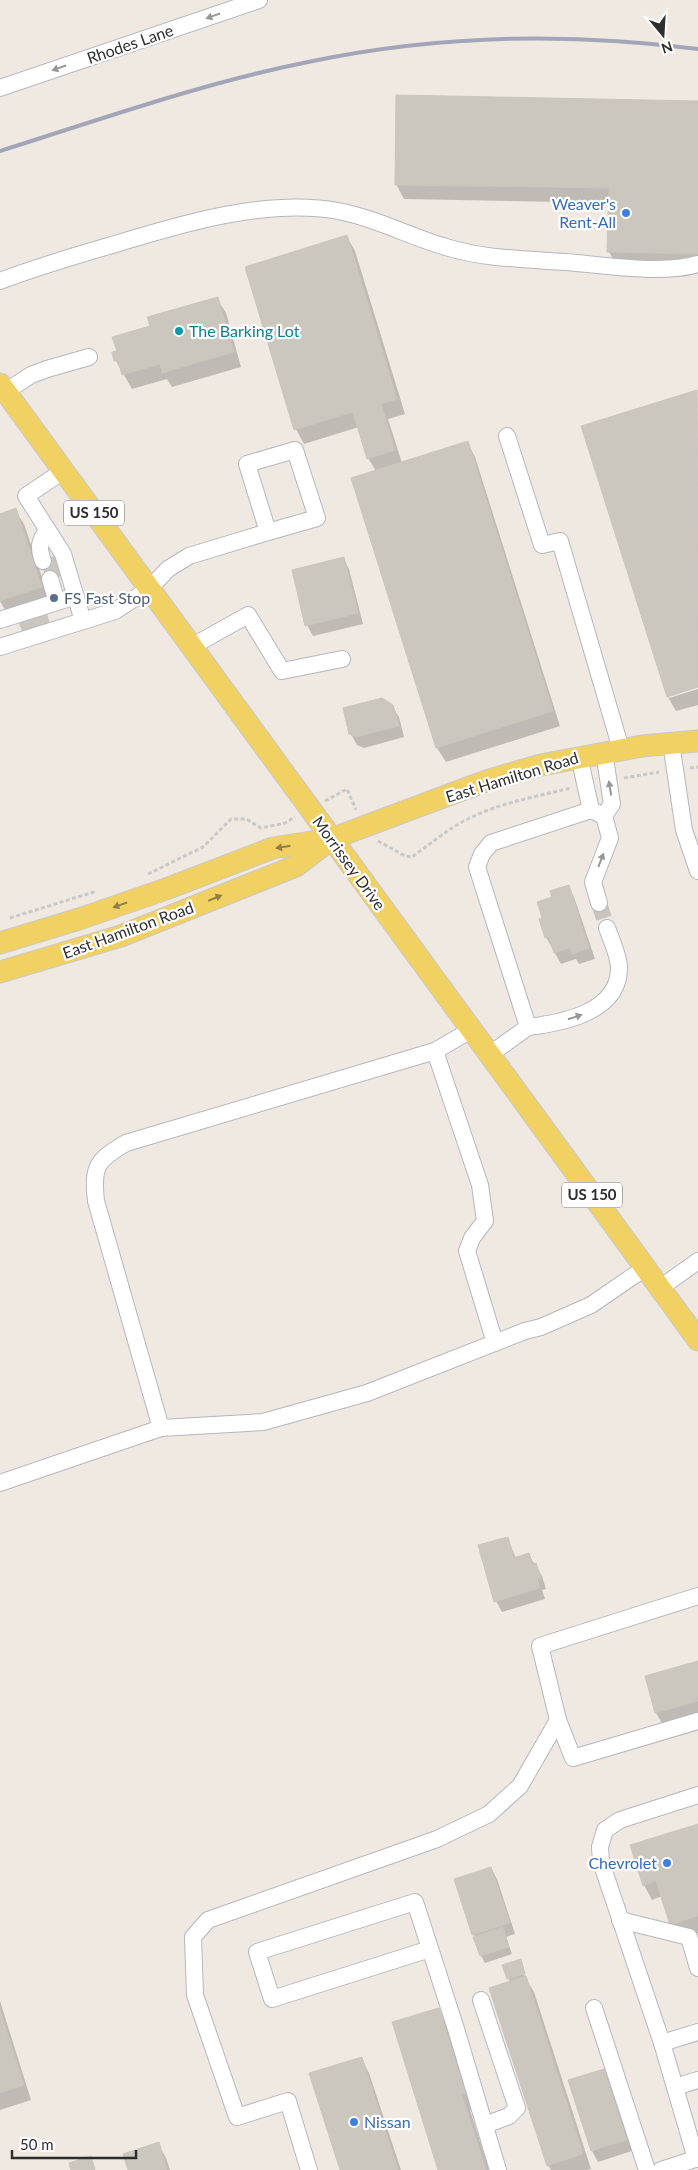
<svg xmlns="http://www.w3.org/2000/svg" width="698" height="2170" font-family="Lato,sans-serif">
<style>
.shadow{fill:#0003}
.building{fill:#cbc7bf;stroke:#cbc5ba}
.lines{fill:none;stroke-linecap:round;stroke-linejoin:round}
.minor-tunnel{stroke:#c8c4bd;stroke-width:16;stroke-dasharray:16 8;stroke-linecap:butt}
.minor-casing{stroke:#b4b7c1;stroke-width:18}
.major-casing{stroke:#c9c9c9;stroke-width:23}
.path{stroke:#c9c9c9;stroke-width:3;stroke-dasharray:4 2.5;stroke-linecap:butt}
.minor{stroke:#fff;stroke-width:16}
.major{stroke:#f2d163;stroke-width:21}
.rail{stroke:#a3a6b8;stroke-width:4}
.oneway{fill:#969696}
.oneway2{fill:#908048}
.shop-dot{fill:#3f7fe0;stroke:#fff;stroke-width:2}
.culture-dot{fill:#0f9aa8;stroke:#fff;stroke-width:2}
.service-dot{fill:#5c6f8a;stroke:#fff;stroke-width:2}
.labels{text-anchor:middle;stroke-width:4.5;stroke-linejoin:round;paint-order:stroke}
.shield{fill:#fff;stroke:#6d6d6d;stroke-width:1}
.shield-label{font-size:15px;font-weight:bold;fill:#2e2e2e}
.street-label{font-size:16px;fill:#2e2e2e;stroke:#fff}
.shop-label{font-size:16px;fill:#366cbe;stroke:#fff;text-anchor:end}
.culture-label{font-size:16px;fill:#0d838f;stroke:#fff;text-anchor:start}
.service-label{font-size:16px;fill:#4e5e75;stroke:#fff;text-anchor:start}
</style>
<rect width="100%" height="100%" fill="#efe9e1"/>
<g class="shadow">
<polygon points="698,102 698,268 617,266 609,252 610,203 404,199 396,184"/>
<polygon points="347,237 355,251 405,414 388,419 402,463 467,442 475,457 560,726 446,762 437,748 352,479 376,471 368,458 359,427 304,444 296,429"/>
<polygon points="217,299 226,313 241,367 172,387 167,379 132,389 116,361 113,353 118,352 151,327"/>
<polygon points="697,391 698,686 669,695 669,698 698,689 698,705 676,711 668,697 583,427"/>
<polygon points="15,510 24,524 50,601 8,615 0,601 0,515"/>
<polygon points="343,558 349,569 363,624 313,636 307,625"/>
<polygon points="392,706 399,717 404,737 364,748 357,745 351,734"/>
<polygon points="568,886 574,897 595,959 579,964 576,959 561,964 546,937 544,919 554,897"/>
<polygon points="507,1538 516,1558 529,1555 542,1576 546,1589 542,1590 545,1599 502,1612 496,1601"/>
<polygon points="698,1662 698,1718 665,1728 656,1713 646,1676"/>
<polygon points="698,1826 698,1933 680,1939 671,1924 662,1896 652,1900 644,1885"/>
<polygon points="491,1868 497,1879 515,1934 506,1937 512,1954 485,1963 481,1956 456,1880"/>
<polygon points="522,1964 525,1977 534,1992 591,2169 587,2170 551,2170 548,2165 510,1982 504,1966"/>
<polygon points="0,2001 31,2100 0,2110"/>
<polygon points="438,2009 446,2024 473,2108 470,2110 489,2170 440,2170"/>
<polygon points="361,2058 369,2073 401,2170 342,2170"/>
<polygon points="603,2070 610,2081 632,2151 598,2162 592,2151 570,2081"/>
<polygon points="158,2144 166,2158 170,2170 129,2170"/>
</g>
<g class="building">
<polygon points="396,95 698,101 698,254 607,252 609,188 395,185"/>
<polygon points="347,235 397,399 381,404 395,450 367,459 353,412 294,430 245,267"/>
<polygon points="218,297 234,352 162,373 160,364 122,375 118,360 114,361 112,352 117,351 112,337 150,326 147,317"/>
<polygon points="697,390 698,687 667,697 581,426"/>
<polygon points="468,441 553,711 436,748 351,478"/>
<polygon points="16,508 42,587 0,601 0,514"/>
<polygon points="59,555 66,574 47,580 41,561"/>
<polygon points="344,557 358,613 305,626 292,570"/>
<polygon points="45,608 50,626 24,635 17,617"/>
<polygon points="382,698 393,705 399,726 356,737 349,734 343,708"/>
<polygon points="569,885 589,948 572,954 570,948 554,953 549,937 545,938 539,919 542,918 537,902 552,897 550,891"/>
<polygon points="508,1537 514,1558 529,1553 533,1565 536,1563 541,1578 537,1579 540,1588 494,1602 478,1545"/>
<polygon points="698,1661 698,1701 655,1713 645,1676"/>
<polygon points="698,1824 698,1916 670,1925 656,1881 643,1886 630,1845"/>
<polygon points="491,1867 510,1923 472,1935 454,1879"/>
<polygon points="503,1927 509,1947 480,1956 473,1937"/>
<polygon points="521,1959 525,1974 507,1979 502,1965"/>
<polygon points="526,1976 583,2154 547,2166 489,1988"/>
<polygon points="439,2008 466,2094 462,2095 486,2170 438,2170 392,2022"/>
<polygon points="0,2010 24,2085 0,2093"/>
<polygon points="362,2057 398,2170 340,2170 309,2073"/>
<polygon points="604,2069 627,2140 591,2151 568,2080"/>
<polygon points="159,2142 167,2170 128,2170 123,2154"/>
<polygon points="91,2156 95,2170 71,2170 69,2163"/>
</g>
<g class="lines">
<polyline class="minor-tunnel" points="599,903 607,928"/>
<g class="minor-casing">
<g id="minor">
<polyline points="0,88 259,0"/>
<path d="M0,281C37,267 74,256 112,245C181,224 266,198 338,211C376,218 410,237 446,247C484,259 526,259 566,262C603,265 663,275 698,264"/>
<polyline points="5,392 31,375 47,369 89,357"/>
<polyline points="507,436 542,545 560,541 621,749"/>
<polyline points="63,471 26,496 63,554 83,621"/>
<path d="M43,561C38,547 39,542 47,530"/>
<polyline points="50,579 57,602"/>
<polyline points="0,620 76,596"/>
<polyline points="0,647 115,611 149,589 168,569 189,556 268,532 247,464 295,450 317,518 268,532"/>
<polyline points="191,647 248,615 282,671 342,659"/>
<polyline points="671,743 684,830 698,871"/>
<polyline points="579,756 591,810 604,816 612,804 604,752"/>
<polyline points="599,903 593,882 610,838 604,816"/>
<path d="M528,1027C561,1023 619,1013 619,968C619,956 611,939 607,928"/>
<polyline points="435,1051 480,1185 485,1221 472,1238 467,1251 495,1343"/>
<polyline points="489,1055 528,1027 477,867 482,854 491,843 591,810"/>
<polyline points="660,1288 698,1261"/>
<path d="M161,1428L96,1201C92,1166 97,1160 126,1143L435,1051L471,1030"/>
<polyline points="0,1483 161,1428 263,1422 367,1393 525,1331 541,1327 591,1305 645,1268"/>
<polyline points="558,1720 573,1758 698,1721"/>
<polyline points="620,1920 689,1937 698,1968"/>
<polyline points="430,1949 272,1999 257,1952 415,1902 456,2029 498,2170"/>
<polyline points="481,2000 517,2108 509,2116 485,2125"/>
<polyline points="594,2008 647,2170"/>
<polyline points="662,2043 698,2032"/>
<polyline points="675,2087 698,2080"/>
<polyline points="696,2159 662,2043 601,1862 600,1847 605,1830 620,1820 698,1795"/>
<polyline points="309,2170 288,2101 237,2117 195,1995 193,1937 208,1920 437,1839 489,1814 520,1786 558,1720 540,1646 698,1596"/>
<polyline points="661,2170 698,2158"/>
</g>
</g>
<g class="major-casing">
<g id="major">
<polyline points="0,384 698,1340"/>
<polyline points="0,943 79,919 166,889 273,848 331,839 486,781 541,765 642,746 698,741"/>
<polyline points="0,972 121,936 296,866 330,840"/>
</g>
</g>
<g class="path">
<polyline points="690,768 698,767"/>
<polyline points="624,778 659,772"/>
<polyline points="325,801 347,789 356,810"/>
<path d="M378,841L405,856L412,857C432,843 451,826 474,816C504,802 539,796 571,788"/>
<polyline points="148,874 203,847 231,819 246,819 261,828 285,823 295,817"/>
<polyline points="10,918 97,891"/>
</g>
<use href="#minor" class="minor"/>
<use href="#major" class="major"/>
<path class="rail" d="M0,151C102,119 203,83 308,62C437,35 568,32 698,49"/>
</g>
<defs><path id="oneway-solid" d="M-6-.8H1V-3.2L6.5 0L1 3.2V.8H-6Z" transform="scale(1.25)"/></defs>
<g class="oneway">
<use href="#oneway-solid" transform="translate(213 16) rotate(161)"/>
<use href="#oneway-solid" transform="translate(59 68) rotate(161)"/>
<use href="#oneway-solid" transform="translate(610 788) rotate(-99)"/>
<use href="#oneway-solid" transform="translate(601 860) rotate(-69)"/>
<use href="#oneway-solid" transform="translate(575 1017) rotate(-18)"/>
</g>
<g class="oneway2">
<use href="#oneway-solid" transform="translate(283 847) rotate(171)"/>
<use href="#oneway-solid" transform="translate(215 898) rotate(-22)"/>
<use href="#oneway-solid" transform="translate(120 905) rotate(161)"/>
</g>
<g class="shop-dot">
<circle cx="626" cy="213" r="5"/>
<circle cx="667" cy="1863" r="5"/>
<circle cx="354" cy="2122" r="5"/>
</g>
<circle class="culture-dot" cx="179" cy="331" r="5"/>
<circle class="service-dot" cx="54" cy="598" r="5"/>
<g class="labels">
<g class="shield">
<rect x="64" y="500.5" width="60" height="25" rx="4"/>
<rect x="562" y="1182.5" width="60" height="25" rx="4"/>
</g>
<g class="shield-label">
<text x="94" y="518">US 150</text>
<text x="592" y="1200">US 150</text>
</g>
<g class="street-label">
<text transform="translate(130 44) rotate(-19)" y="6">Rhodes Lane</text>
<text transform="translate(512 777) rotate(-17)" y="6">East Hamilton Road</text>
<text transform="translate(349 863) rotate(54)" y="6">Morrissey Drive</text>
<text transform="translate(128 930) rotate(-20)" y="6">East Hamilton Road</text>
</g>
<g class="shop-label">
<text x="616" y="210">Weaver's<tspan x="616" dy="18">Rent-All</tspan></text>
<text x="657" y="1869">Chevrolet</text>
<text x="364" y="2128" text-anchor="start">Nissan</text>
</g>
<g class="culture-label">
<text x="189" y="337">The Barking Lot</text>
</g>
<g class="service-label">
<text x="64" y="604">FS Fast Stop</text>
</g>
</g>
<g transform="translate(663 35) rotate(162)" stroke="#ffffff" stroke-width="4" paint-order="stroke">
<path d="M0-4L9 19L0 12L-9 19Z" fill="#2e2e2e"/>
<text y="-8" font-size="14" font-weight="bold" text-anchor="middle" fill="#2e2e2e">N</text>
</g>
<path d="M12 2150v8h124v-8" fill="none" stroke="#2e2e2e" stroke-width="2.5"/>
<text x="20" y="2150" font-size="15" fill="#2e2e2e" stroke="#ffffff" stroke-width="4" paint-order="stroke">50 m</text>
</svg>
